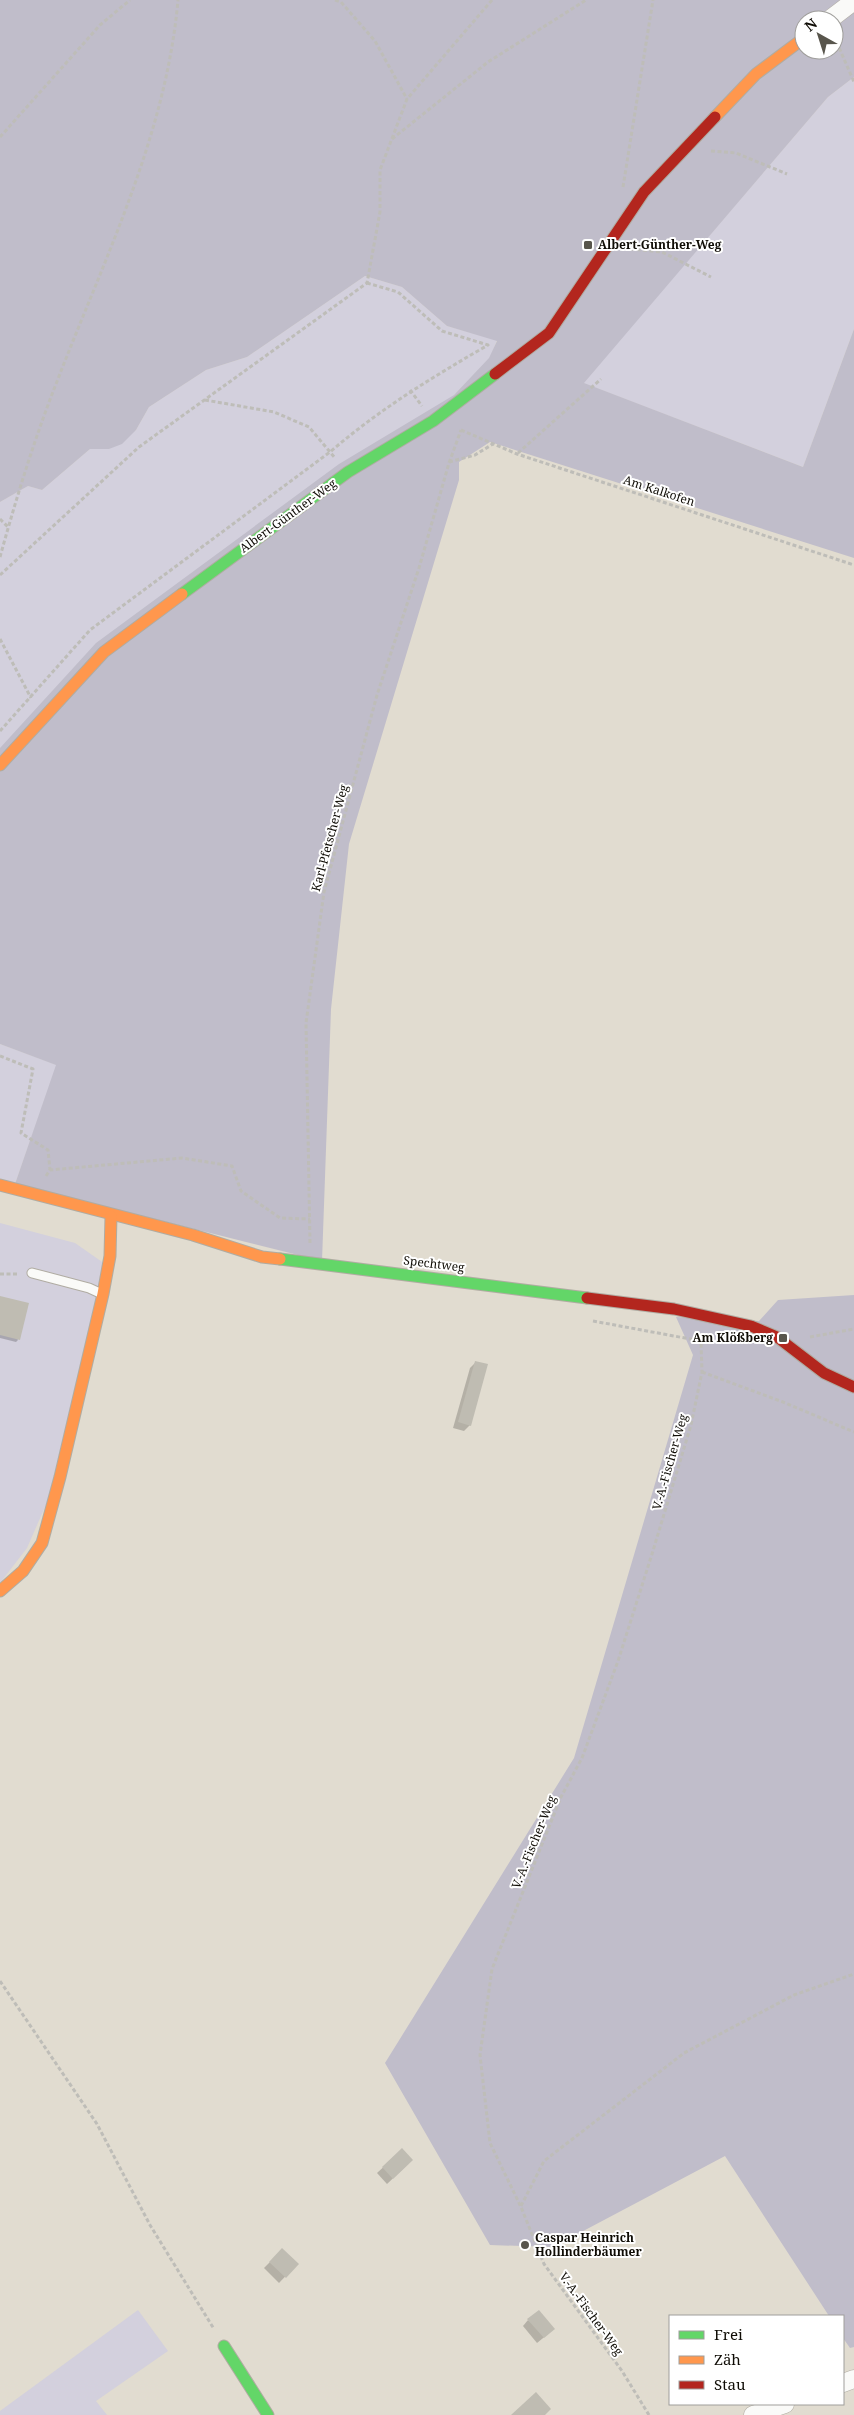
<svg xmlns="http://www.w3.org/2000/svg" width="854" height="2415" font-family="'Noto Serif',serif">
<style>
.green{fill:#d3d0dd}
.forest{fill:#c0bdca;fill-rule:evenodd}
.shadow{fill:#0003}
.building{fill:#bfbcb2}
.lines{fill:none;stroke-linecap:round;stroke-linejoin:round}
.lane-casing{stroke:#b0aca2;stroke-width:11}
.street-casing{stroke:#b0aca2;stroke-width:19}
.fast-casing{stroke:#b0aca2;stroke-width:13}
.slow-casing{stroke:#b0aca2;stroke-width:13}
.jam-casing{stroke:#b0aca2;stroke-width:13}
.path{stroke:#bebdb8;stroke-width:3;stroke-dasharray:4 2.5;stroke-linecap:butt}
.lane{stroke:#fafaf8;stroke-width:9}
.street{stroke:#fafaf8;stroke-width:18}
.fast{stroke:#63d668;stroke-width:11}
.slow{stroke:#ff974d;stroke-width:11}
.jam{stroke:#b3261e;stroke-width:11}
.poi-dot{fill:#58554c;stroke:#fff;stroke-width:2}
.labels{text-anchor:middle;stroke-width:4;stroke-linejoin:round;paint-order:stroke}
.poi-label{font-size:12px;font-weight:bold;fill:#0f0c05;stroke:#fff;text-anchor:start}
.street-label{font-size:12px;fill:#0f0c05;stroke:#fff}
</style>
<rect width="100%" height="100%" fill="#e1dcd0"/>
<g class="green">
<polygon points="854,77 854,329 803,467 583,383 828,97"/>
<polygon points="365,276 402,287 447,326 497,340 490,358 454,395 0,748 0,502 28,486 42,490 90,449 109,449 136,430 149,407 206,370 247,357"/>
<polygon points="0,1044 57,1065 15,1184 0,1180"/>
<polygon points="0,1223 75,1243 105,1264 48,1500 27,1548 0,1583"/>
<polygon points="138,2310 168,2351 96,2401 107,2415 0,2415 0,2411"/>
</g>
<g class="forest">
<path d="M0,0H854V77L828,97L584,383L803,467L854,329V558L490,442L459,462V480L349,844L331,1009L322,1261L15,1184L56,1065L0,1044V748L96,643L339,464L454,395L489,358L497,341L447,326L402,287L365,276L247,357L206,370L149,407L136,430L122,444L109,449H90L42,490L28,486L0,502ZM804,20H834V50H804Z"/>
<polygon points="854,1295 854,2347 850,2348 843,2338 843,2316 829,2316 725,2156 553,2247 490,2245 385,2063 574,1758 693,1355 676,1317 759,1321 778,1300"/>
</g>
<g class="shadow">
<polygon points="0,1305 18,1340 16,1342 0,1338"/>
<polygon points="476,1362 470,1425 464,1431 453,1428 470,1368"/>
<polygon points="402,2150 406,2166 387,2184 377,2173"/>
<polygon points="282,2250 297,2264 279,2283 264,2268"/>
<polygon points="528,2320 548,2334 537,2343 523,2326"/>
</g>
<g class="building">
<polygon points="0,1296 29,1303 20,1340 0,1335"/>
<polygon points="475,1361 488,1364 471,1426 458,1422"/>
<polygon points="402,2148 413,2160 393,2179 382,2167"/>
<polygon points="282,2248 299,2264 286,2278 269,2262"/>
<polygon points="539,2310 555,2329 544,2338 527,2319"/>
<polygon points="536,2392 551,2409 545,2415 511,2415"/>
</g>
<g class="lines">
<g class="lane-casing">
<polyline id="lane" points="32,1273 89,1288 102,1294"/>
</g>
<g class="street-casing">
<g id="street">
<polyline points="829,20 854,1"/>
<polyline points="843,2383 854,2379"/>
<polyline points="753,2415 785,2404"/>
</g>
</g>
<g class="fast-casing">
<g id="fast">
<polyline points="182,594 348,472 433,421 495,374"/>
<polyline points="280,1259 587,1298"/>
<polyline points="224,2346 268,2415"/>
</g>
</g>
<g class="slow-casing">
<g id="slow">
<polyline points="715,117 756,74 804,38"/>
<polyline points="0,765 104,652 182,594"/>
<polyline points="0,1185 193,1235 262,1257 280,1259"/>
<polyline points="0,1591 23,1571 42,1543 60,1477 103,1294 110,1256 111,1216"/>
</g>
</g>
<g class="jam-casing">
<g id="jam">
<polyline points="495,374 549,333 644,192 715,117"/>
<polyline points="587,1298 674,1309 751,1326 777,1337 824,1373 854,1387"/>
</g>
</g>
<g class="path">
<polyline points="335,0 341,2 375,41 407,99"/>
<polyline points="834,36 854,82"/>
<polyline points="0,137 100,25 130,0"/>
<polyline points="392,139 488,62 586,0"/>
<polyline points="711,151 736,153 787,174"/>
<polyline points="623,187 653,0"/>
<polyline points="630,249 662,252 711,277"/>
<polyline points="410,390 422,406"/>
<polyline points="205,400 274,412 309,427 335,458"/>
<polyline points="461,430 517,454 854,565"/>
<polyline points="518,453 601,379"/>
<polyline points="449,462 475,455 493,444"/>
<polyline points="0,519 8,527"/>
<path d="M0,557C16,499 34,440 56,384C104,259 166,136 178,0"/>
<polyline points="0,575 139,447 367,283 380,212 380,170 407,99 492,0"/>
<polyline points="0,639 31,698"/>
<path d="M0,731L90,630L330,452C380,409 431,378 488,345L442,331L398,292L367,283"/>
<polyline points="0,1056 33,1069 21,1133 48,1150 50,1170"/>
<polyline points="46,1176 50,1170 182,1158 232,1166 241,1191 280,1218 310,1219"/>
<polyline points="310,1243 306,1023 324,892 377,695 419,568 449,463 461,430"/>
<polyline points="0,1274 19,1274"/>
<polyline points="593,1321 701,1341 710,1338"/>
<polyline points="810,1337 854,1329"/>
<polyline points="702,1372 783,1402 854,1432"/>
<polyline points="0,1981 97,2124 150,2225 214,2329"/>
<polyline points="521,2206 544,2161 684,2053 794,1995 854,1974"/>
<polyline points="649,2415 622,2371 544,2264 521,2207 490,2143 480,2055 492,1969 561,1797 582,1758 618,1661 652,1554 691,1425 702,1372 701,1341 703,1334"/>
</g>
<use href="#lane" class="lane"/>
<use href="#street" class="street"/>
<use href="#fast" class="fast"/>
<use href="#slow" class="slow"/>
<use href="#jam" class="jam"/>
</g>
<g class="poi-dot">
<rect x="583" y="240" width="10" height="10" rx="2.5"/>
<rect x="778" y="1333" width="10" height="10" rx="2.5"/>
<circle cx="525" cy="2245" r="5"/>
</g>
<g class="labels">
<g class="poi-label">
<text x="598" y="249">Albert-Günther-Weg</text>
<text x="773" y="1342" text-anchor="end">Am Klößberg</text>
<text x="535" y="2242">Caspar Heinrich<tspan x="535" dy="14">Hollinderbäumer</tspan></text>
</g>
<g class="street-label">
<text transform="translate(659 491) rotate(18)" y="4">Am Kalkofen</text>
<text transform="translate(288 516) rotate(-36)" y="4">Albert-Günther-Weg</text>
<text transform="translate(330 838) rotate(-75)" y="4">Karl-Pfetscher-Weg</text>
<text transform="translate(434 1264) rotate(7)" y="4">Spechtweg</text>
<text transform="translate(670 1462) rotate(-74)" y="4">V.-A.-Fischer-Weg</text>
<text transform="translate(534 1842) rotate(-68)" y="4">V.-A.-Fischer-Weg</text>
<text transform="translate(591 2314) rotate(54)" y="4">V.-A.-Fischer-Weg</text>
</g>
</g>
<rect x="669" y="2315" width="175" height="90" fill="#ffffff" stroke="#9f9e9b"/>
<rect x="679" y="2331" width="25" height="8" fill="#63d668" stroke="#9f9e9b"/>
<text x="714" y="2340" font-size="15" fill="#0f0c05">Frei</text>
<rect x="679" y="2356" width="25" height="8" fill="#ff974d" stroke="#9f9e9b"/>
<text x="714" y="2365" font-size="15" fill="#0f0c05">Zäh</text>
<rect x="679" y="2381" width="25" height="8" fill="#b3261e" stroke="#9f9e9b"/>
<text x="714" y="2390" font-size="15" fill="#0f0c05">Stau</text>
<g transform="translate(819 35) rotate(321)"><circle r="24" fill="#ffffff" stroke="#9f9e9b"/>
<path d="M0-4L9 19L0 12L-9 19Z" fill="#58554c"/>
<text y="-8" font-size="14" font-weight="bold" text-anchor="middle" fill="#0f0c05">N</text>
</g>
</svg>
